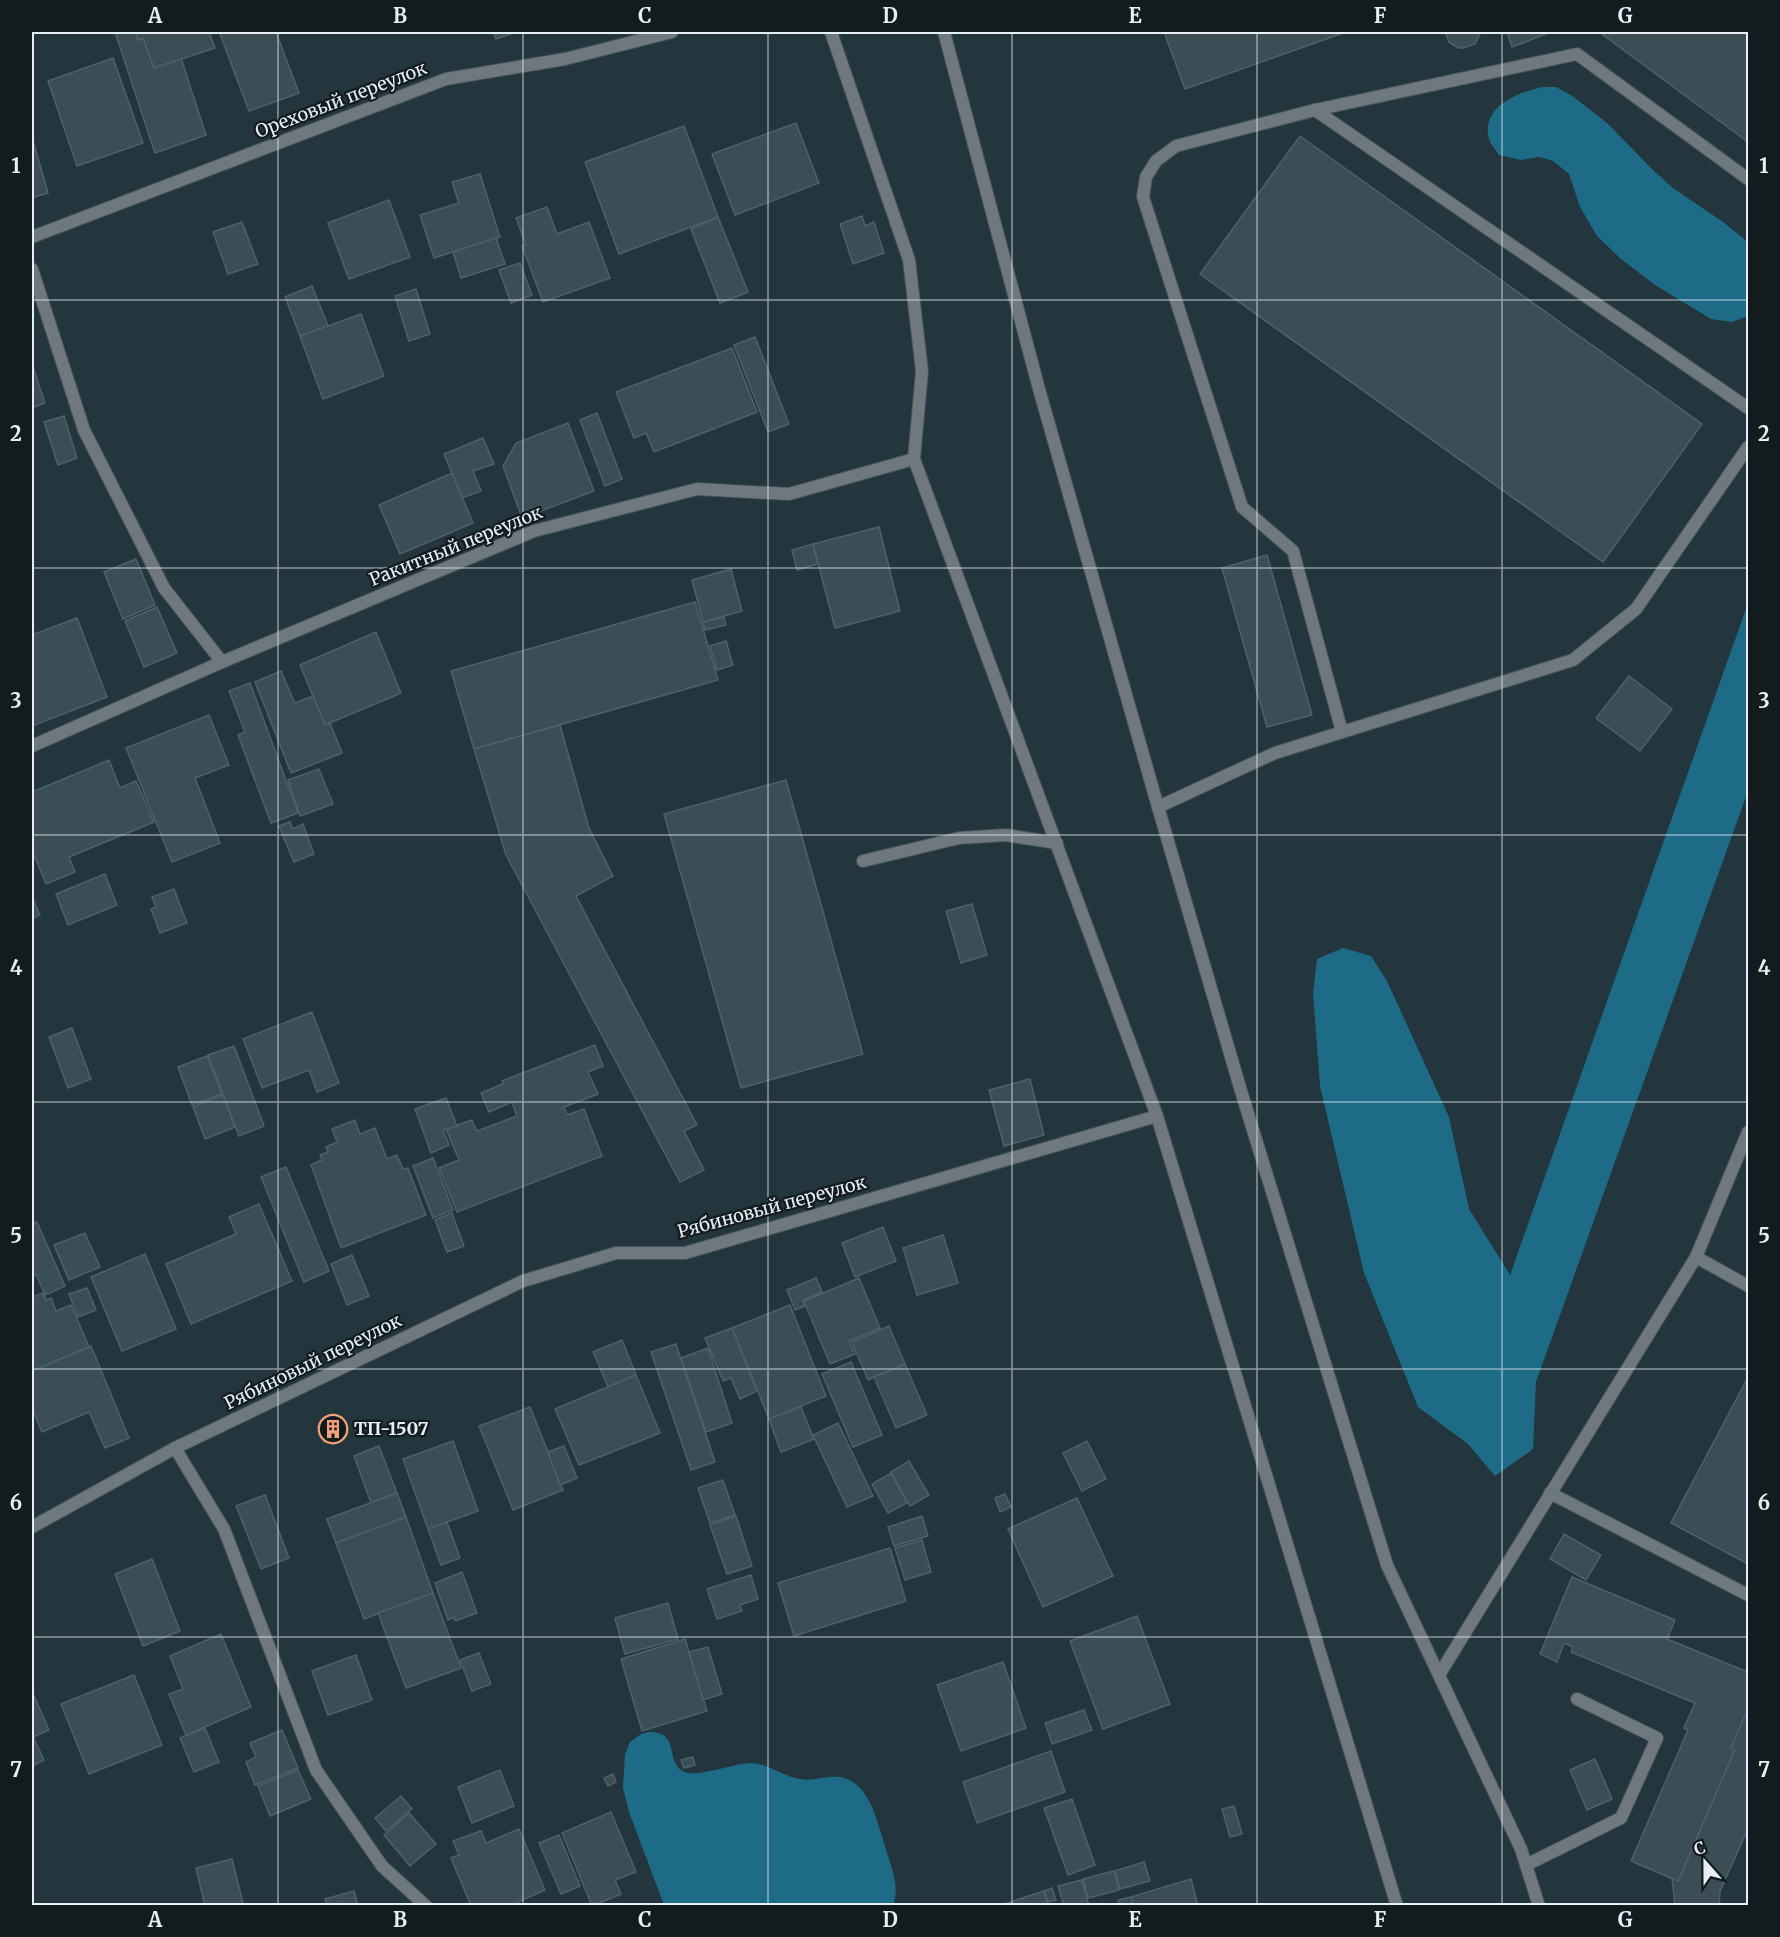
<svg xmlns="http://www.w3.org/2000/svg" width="1780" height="1937" font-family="Merriweather,serif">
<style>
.forest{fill:#1d6b87}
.building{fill:#3b4e56;stroke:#4e616a;stroke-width:1.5}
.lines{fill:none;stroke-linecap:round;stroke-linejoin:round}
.lane-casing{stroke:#42535a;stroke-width:14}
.street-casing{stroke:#42535a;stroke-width:14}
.lane{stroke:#6f787c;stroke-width:12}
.street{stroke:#6f787c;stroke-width:12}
.grid{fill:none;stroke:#e5eff4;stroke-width:1.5;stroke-opacity:0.55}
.labels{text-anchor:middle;stroke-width:4.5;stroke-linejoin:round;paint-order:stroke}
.street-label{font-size:18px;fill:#e5eff4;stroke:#131b1f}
.poi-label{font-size:18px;font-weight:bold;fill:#e5eff4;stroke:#131b1f;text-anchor:start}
.neatline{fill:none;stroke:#e5eff4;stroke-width:2}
.grid-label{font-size:20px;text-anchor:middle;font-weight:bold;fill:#e5eff4}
</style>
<rect width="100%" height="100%" fill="#23353d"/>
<g class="forest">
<path d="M1543,87H1556L1571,95L1607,123L1654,171L1673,188L1723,222L1748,242V316L1732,322L1711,319L1655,285L1621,259L1597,236L1580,207L1569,174L1553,161L1539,157L1521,160L1499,155C1495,149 1488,141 1488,134C1485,105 1519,92 1543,87Z"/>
<polygon points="1748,603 1748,791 1536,1382 1533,1449 1495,1476 1468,1444 1418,1407 1364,1273 1320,1086 1313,993 1317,959 1343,948 1371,956 1387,981 1449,1117 1469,1209 1510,1275"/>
<path d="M649,1732C683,1731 662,1768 689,1773C702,1775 732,1765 748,1763C765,1762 779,1774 795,1778C812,1782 815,1778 831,1777C867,1774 876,1817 884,1843C889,1861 901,1886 893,1905H664L629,1812L623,1788L625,1754L630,1742L641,1734Z"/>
</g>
<g class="building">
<polygon points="115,32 136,32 138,40 143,38 154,68 181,58 206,135 155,153"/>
<polygon points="136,32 209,32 215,48 154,68 143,38 138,40"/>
<polygon points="228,32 276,32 299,93 249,111 220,34"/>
<polygon points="493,32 516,32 496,39"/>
<polygon points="1164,32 1346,32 1185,89"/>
<polygon points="1445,32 1481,32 1475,44 1464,48 1458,48 1449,42"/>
<polygon points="1507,32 1551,32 1512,47"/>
<polygon points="1606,32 1742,32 1748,36 1748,142 1603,35"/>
<polygon points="113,58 143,143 77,166 48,81"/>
<polygon points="796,123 819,183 735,215 712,154"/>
<polygon points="684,126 718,217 619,254 585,162"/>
<polygon points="1300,136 1702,424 1603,562 1200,274"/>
<polygon points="32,137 48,193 32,198"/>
<polygon points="480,174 500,237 434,258 420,215 459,203 452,182"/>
<polygon points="389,200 410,257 349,279 328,223"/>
<polygon points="547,207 557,234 589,222 610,278 543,302 522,246 526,245 516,218"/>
<polygon points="862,216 865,226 874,222 884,253 853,264 840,224"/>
<polygon points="718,217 748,292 720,303 691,229"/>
<polygon points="242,222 258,264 228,274 213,232"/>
<polygon points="496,238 505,264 461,278 453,252"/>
<polygon points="520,263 532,295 511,303 499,270"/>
<polygon points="312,286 328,326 300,336 285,297"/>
<polygon points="416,289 430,334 409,341 395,296"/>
<polygon points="361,314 384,376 323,399 300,336"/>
<polygon points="755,337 789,424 768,432 734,345"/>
<polygon points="732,348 757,412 654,452 646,433 634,438 616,392"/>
<polygon points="32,364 45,403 32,408"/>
<polygon points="597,413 622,479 605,486 580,420"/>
<polygon points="64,416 77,458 58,465 44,422"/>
<polygon points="568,423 594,491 522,518 503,466 516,443"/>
<polygon points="483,438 494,464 473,471 481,491 462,498 444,454"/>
<polygon points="452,473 473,523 400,554 379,505"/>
<polygon points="879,527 900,611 835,628 813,544"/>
<polygon points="813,544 818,564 797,570 792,550"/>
<polygon points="1267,555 1312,715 1267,727 1222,568"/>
<polygon points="136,559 155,605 123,619 104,572"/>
<polygon points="731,569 742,611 703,622 692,580"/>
<polygon points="695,602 718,680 474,749 451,671"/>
<polygon points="157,607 177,653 144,667 125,621"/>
<polygon points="724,617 726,625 705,630 703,622"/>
<polygon points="77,618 107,697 32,726 32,635"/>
<polygon points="376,632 401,693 325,725 300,665"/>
<polygon points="726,641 733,665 717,670 710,646"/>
<polygon points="281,671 295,703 313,696 325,725 330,723 342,753 291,773 255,682"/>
<polygon points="1629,676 1672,709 1640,751 1596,718"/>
<polygon points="250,683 298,813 271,823 238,735 245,732 229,691"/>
<polygon points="209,715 229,765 195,778 220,843 172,862 126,748"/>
<polygon points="560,725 589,828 613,876 576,896 697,1125 684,1131 704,1170 680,1182 506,855 474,749"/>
<polygon points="109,760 120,788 136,781 154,822 69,857 75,872 46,884 32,850 32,792"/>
<polygon points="319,769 333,804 300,816 288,780"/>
<polygon points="786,780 863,1054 741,1088 664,814"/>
<polygon points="290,822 293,829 303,824 314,854 294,862 279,826"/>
<polygon points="105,874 117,905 68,925 56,894"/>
<polygon points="174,889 187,923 160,933 151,909 156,907 152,897"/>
<polygon points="32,897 40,915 32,919"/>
<polygon points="972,904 987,955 961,963 946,911"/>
<polygon points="312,1012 339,1083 317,1092 309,1070 262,1088 243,1039"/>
<polygon points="72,1028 91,1079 68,1088 49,1037"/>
<polygon points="595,1045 603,1066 588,1072 598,1094 564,1107 567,1115 584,1109 602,1156 457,1212 439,1168 459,1160 446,1129 472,1120 477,1131 517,1116 512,1102 489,1112 481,1093 503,1084 502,1081"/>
<polygon points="234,1046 264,1126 239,1136 208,1055"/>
<polygon points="207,1056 222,1094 192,1105 178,1067"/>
<polygon points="1030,1079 1044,1135 1004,1146 989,1090"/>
<polygon points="223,1095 235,1127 205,1139 193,1107"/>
<polygon points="446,1098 457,1126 443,1130 449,1145 431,1153 415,1109"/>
<polygon points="355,1120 360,1134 375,1128 387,1159 397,1155 403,1169 408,1168 426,1215 341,1248 311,1165 322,1160 320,1155 328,1152 326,1147 337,1142 332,1129"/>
<polygon points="433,1158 453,1210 433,1218 413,1166"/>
<polygon points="286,1167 329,1271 304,1282 261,1177"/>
<polygon points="259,1204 292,1281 191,1324 166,1264 236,1234 229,1217"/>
<polygon points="452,1213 464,1246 447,1252 435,1220"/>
<polygon points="37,1222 65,1286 45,1295 36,1274 32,1277 32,1224"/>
<polygon points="883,1227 896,1261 855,1277 842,1243"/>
<polygon points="85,1233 100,1267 69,1280 54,1245"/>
<polygon points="943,1235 958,1283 917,1295 903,1248"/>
<polygon points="145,1254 176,1329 122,1351 91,1277"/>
<polygon points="352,1255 369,1296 347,1305 331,1264"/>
<polygon points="816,1278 822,1292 803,1300 805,1306 795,1310 787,1290"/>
<polygon points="859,1278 880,1328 849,1341 855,1354 830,1364 804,1301"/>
<polygon points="87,1288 96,1310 78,1317 69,1294"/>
<polygon points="43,1293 46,1300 51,1298 56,1311 71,1305 89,1347 32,1371 32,1297"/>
<polygon points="790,1305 826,1396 769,1419 732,1328"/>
<polygon points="889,1326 905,1364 868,1380 852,1342"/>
<polygon points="732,1328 757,1391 740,1399 731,1378 723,1381 705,1338"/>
<polygon points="622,1340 636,1375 608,1387 593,1352"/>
<polygon points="676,1344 715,1462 691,1470 651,1352"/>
<polygon points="91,1346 129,1438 105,1448 89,1412 42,1432 32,1408 32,1371"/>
<polygon points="708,1348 732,1423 706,1432 681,1358"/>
<polygon points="851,1362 882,1435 853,1447 822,1374"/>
<polygon points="905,1364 927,1415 896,1428 874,1377"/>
<polygon points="636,1375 660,1433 579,1465 555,1409"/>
<polygon points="1748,1377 1748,1564 1671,1523"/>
<polygon points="530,1407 563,1490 513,1510 479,1426"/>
<polygon points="801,1407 814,1439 781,1452 769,1419"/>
<polygon points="342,1417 348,1433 324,1442 318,1426"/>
<polygon points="838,1423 873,1496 847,1507 813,1435"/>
<polygon points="453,1441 478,1511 428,1529 403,1459"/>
<polygon points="1087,1441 1106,1479 1082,1491 1063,1453"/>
<polygon points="379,1446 397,1493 371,1503 354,1456"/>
<polygon points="564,1446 577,1478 560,1485 548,1452"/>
<polygon points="909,1461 929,1495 910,1506 891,1472"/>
<polygon points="891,1473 907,1503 888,1513 872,1484"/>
<polygon points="723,1480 735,1515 710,1523 698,1488"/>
<polygon points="397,1493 406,1517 336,1543 327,1519"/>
<polygon points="1005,1494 1011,1507 1000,1512 995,1498"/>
<polygon points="265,1495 289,1558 261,1569 236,1506"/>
<polygon points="1077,1498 1113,1576 1043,1607 1008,1529"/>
<polygon points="736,1516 752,1566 727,1574 710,1525"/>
<polygon points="922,1516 928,1536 894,1546 888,1527"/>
<polygon points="406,1517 433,1593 364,1619 336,1543"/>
<polygon points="447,1522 460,1558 441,1565 428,1529"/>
<polygon points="1564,1534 1601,1555 1586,1580 1550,1559"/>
<polygon points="922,1540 931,1572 905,1580 895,1548"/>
<polygon points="890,1548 906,1601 794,1636 778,1583"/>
<polygon points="152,1559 180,1631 143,1646 115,1574"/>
<polygon points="462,1572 477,1613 455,1621 454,1617 448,1620 435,1583"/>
<polygon points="751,1575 758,1599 740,1605 742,1611 717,1619 707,1589"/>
<polygon points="1572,1577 1675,1620 1667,1639 1748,1672 1748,1709 1731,1748 1735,1750 1678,1881 1631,1861 1688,1730 1684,1728 1695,1703 1571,1652 1573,1647 1564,1643 1557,1662 1540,1654"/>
<polygon points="433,1593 461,1668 406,1688 378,1613"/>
<polygon points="668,1603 678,1639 625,1654 615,1618"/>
<polygon points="1137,1616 1170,1704 1103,1729 1070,1641"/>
<polygon points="221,1634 251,1707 186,1735 169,1694 183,1689 170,1656"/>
<polygon points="685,1639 707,1711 642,1731 621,1659"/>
<polygon points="708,1647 722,1694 703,1700 689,1652"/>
<polygon points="479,1653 491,1684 472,1691 460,1660"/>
<polygon points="356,1655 372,1700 328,1715 312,1671"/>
<polygon points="1003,1662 1026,1728 961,1751 937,1685"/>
<polygon points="134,1675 162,1745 89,1774 61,1704"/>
<polygon points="32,1691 49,1730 33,1737 44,1760 32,1766"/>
<polygon points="1748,1709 1748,1829 1720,1891 1719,1906 1675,1906 1672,1878 1678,1881 1735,1750 1731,1748"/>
<polygon points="1084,1710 1092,1730 1052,1744 1045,1723"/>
<polygon points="205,1728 219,1762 194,1772 180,1738"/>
<polygon points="282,1730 298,1768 255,1785 246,1762 256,1757 250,1743"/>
<polygon points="1051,1751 1065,1792 977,1823 963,1782"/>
<polygon points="693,1757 695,1765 684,1768 681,1760"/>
<polygon points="1595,1759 1612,1799 1587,1810 1570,1770"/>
<polygon points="298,1770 311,1799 270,1816 258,1786"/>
<polygon points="500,1770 514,1806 472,1823 458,1787"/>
<polygon points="613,1774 616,1782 608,1786 604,1778"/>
<polygon points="401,1796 412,1809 386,1831 375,1818"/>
<polygon points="1072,1799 1095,1865 1068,1875 1044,1808"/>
<polygon points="1234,1806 1242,1834 1230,1837 1222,1809"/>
<polygon points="611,1812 636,1872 615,1880 621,1894 592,1906 562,1833"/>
<polygon points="409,1813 436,1844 410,1866 384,1835"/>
<polygon points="519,1829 545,1890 509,1906 471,1906 451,1858 459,1855 453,1841 481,1831 486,1843"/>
<polygon points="559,1835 580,1886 561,1894 539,1843"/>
<polygon points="232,1859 243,1903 234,1906 205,1906 196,1868"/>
<polygon points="1144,1862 1150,1881 1120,1889 1115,1871"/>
<polygon points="1114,1871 1119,1890 1088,1898 1083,1879"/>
<polygon points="1191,1879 1198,1906 1133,1906 1131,1897"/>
<polygon points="1082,1880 1089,1906 1064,1906 1058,1886"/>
<polygon points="1052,1888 1056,1900 1048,1902 1044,1891"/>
<polygon points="354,1891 358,1906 327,1906 325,1899"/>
<polygon points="1044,1891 1048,1906 998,1906"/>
<polygon points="1131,1897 1133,1906 1119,1906 1118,1900"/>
</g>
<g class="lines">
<g class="lane-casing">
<g id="lane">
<polyline points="831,32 909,260 922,371 914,459 1157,1116"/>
<polyline points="1315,110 1748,408"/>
<polyline points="32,269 84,430 164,588 222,662"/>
<polyline points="1342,732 1293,551 1242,507 1143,197 1146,177 1156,161 1176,146 1315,110 1577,54 1748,179"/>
<polyline points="1158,807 1275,753 1573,660 1636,609 1748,447"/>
<polyline points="863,861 959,838 1006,835 1057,843"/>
<polyline points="1696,1257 1748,1286"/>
<polyline points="1550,1493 1748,1595"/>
<polyline points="1439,1675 1696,1257 1748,1132"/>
<polyline points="1526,1865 1621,1818 1657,1738 1577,1699"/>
</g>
</g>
<g class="street-casing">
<g id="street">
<polyline points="944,32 1039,389 1158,807 1241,1091 1387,1565 1521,1849 1539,1906"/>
<polyline points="32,237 446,79 565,59 672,32"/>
<polyline points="32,746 222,662 534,531 697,489 789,494 914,459"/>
<polyline points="175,1448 224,1529 316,1770 382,1866 426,1906"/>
<polyline points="32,1527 175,1448 523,1281 616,1253 685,1253 1157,1116 1397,1906"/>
</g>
</g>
<use href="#lane" class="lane"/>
<use href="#street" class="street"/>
</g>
<path class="grid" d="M278,32V1906M523,32V1906M768,32V1906M1012,32V1906M1257,32V1906M1502,32V1906M32,300H1748M32,568H1748M32,835H1748M32,1102H1748M32,1369H1748M32,1637H1748"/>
<defs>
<g id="building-ring" transform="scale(1.5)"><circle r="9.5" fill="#131b1f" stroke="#f1a27b" stroke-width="1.5"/><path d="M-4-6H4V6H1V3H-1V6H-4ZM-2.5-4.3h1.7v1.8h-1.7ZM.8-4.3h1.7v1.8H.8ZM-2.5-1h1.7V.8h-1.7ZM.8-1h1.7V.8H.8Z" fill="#f1a27b"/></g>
</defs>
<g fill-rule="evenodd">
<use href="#building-ring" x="333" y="1429"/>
</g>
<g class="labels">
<g class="street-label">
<text transform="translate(341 100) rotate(-21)" y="6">Ореховый переулок</text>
<text transform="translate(456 546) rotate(-22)" y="6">Ракитный переулок</text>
<text transform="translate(772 1207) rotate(-15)" y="6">Рябиновый переулок</text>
<text transform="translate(313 1362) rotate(-26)" y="6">Рябиновый переулок</text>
</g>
<g class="poi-label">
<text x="354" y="1435">ТП-1507</text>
</g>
</g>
<rect width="1780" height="1937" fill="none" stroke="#131b1f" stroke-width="66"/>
<g transform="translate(1705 1862) rotate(339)" stroke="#131b1f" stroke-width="4.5" paint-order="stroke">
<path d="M0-4.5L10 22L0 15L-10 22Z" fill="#e5eff4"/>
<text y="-9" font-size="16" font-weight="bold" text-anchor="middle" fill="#e5eff4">С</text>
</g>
<rect x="33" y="33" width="1714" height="1871" class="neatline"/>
<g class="grid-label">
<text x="155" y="23">A</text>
<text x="400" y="23">B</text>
<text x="645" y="23">C</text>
<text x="890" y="23">D</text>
<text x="1135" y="23">E</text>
<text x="1380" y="23">F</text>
<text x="1625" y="23">G</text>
<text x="16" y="173">1</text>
<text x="1764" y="173">1</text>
<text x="16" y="441">2</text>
<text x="1764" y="441">2</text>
<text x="16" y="708">3</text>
<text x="1764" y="708">3</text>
<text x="16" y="975">4</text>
<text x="1764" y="975">4</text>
<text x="16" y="1243">5</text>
<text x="1764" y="1243">5</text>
<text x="16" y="1510">6</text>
<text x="1764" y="1510">6</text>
<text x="16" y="1777">7</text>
<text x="1764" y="1777">7</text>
<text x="155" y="1927">A</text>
<text x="400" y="1927">B</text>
<text x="645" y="1927">C</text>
<text x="890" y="1927">D</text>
<text x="1135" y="1927">E</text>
<text x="1380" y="1927">F</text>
<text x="1625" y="1927">G</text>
</g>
</svg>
